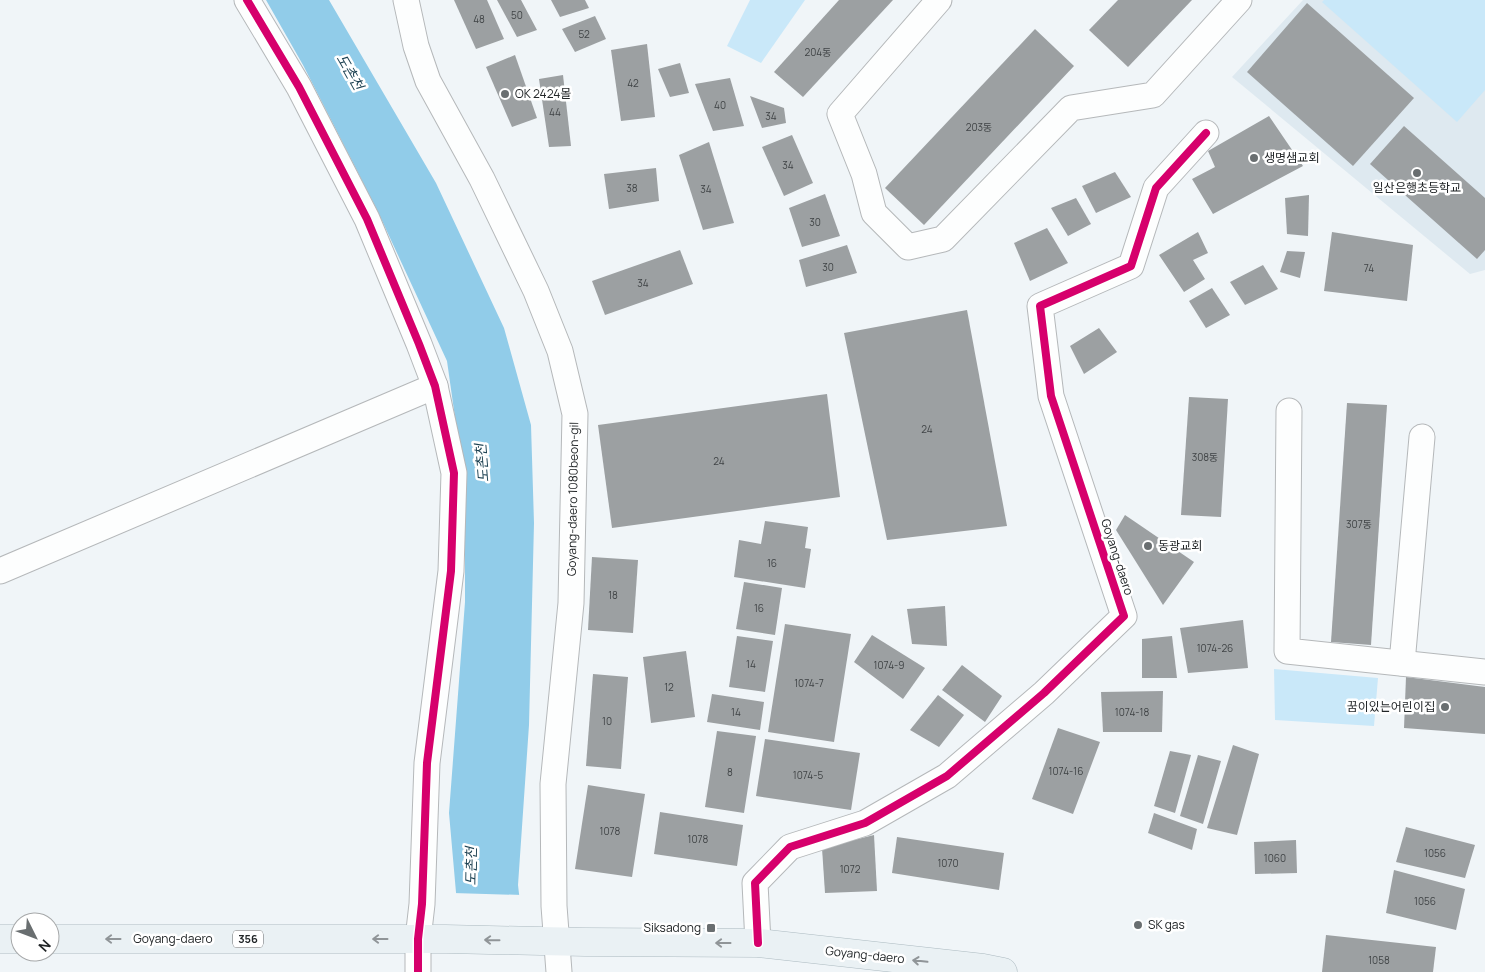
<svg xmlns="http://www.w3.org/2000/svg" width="1485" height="972" font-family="Manrope,'Noto Sans KR',sans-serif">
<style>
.built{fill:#dee9f0}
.green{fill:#c9e8f9}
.water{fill:#91cce9}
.pier{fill:#f0f5f8}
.building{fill:#9ca0a2}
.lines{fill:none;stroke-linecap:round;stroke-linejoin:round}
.minor-casing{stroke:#b5b8ba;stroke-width:27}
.major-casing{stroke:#acbac0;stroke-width:29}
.minor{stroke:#fdfefe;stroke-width:25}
.major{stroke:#eaf1f4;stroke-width:28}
.cycleway-casing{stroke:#fff;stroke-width:11}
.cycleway{stroke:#d6006c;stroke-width:8}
.oneway{stroke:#909598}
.poi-dot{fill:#696e70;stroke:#fff;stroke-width:2}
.labels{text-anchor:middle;stroke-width:5;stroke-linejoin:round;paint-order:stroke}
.number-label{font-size:10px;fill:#404446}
.shield{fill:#fff;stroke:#646668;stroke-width:1}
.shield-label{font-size:11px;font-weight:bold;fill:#212527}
.poi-label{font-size:12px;fill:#212527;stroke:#fff;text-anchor:start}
.street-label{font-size:12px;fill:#212527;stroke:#fff}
.water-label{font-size:14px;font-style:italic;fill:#1a3f50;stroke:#fff}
</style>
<rect width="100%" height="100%" fill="#f0f5f8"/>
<polygon class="built" points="1303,0 1485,0 1485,270 1470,274 1232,77"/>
<g class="green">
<polygon points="750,0 805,0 761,63 727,46"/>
<polygon points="1324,0 1485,0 1485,90 1457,122 1322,2"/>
<polygon points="1274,669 1378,678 1374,726 1275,720"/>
</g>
<polygon class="water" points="266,0 329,0 436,183 504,328 531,425 534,523 529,725 518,885 528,972 463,972 449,813 465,602 465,488 447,361 378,212 303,65"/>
<polygon class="pier" points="453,893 522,895 531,972 460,972"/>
<g class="building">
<polygon points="454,0 487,0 504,39 476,49"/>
<polygon points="497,0 521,0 537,30 517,37"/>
<polygon points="551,0 585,0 589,8 560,17"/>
<polygon points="839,0 893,0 803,97 774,72"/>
<polygon points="1118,0 1192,0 1128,67 1089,30"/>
<polygon points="1307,3 1414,98 1353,166 1247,72"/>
<polygon points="595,16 606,39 575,52 562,29"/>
<polygon points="1035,29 1074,66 924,225 885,188"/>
<polygon points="647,44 655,117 621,121 611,50"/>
<polygon points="515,55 537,118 512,127 486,67"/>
<polygon points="680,63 689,93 670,97 658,69"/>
<polygon points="563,75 571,146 549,147 539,79"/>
<polygon points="730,78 744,126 713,131 695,84"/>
<polygon points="750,96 784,108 786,123 762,128"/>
<polygon points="1269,116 1303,166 1213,214 1192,179 1215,167 1208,151"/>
<polygon points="1404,126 1485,198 1485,250 1477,259 1370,164"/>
<polygon points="792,135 813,183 784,196 762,147"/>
<polygon points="709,142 734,223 703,230 679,155"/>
<polygon points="656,168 659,201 609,209 604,174"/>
<polygon points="1115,172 1131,197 1096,213 1082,186"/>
<polygon points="825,194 840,236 802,247 789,208"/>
<polygon points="1309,195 1308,236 1287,234 1285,198"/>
<polygon points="1076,198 1091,224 1068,236 1051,208"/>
<polygon points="1047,228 1068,263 1030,281 1014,243"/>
<polygon points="1198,232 1208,253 1193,260 1205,279 1184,292 1159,255"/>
<polygon points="1332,232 1413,245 1407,301 1324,291"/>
<polygon points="847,245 857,273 806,287 799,260"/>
<polygon points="680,250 693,284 605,315 592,281"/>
<polygon points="1287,251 1305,252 1300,278 1280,272"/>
<polygon points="1263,265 1278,289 1245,305 1230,282"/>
<polygon points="1212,288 1230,315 1206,328 1189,301"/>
<polygon points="967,310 1007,526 887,540 844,333"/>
<polygon points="1099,328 1117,352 1084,374 1070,346"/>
<polygon points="827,394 840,497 612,528 598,425"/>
<polygon points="1189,397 1228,399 1221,517 1181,515"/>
<polygon points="1347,403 1387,405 1371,645 1331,642"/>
<polygon points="1125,515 1194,562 1163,605 1116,530"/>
<polygon points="765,521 808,527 805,548 811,549 805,588 734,577 739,540 761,544"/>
<polygon points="592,557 638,560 633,633 588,630"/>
<polygon points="744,582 782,588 775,635 736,629"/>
<polygon points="945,606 947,646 912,644 907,609"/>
<polygon points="1243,620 1248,668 1188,673 1180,628"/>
<polygon points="785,624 851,634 834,742 768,732"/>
<polygon points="872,635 925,668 903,699 854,662"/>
<polygon points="737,636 773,641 765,692 729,687"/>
<polygon points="1172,636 1177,678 1142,678 1142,639"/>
<polygon points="686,651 695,717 651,723 643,657"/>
<polygon points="962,665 1002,696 985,722 942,690"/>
<polygon points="593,674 628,677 621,769 586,766"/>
<polygon points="1406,677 1485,687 1485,734 1404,728"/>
<polygon points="1163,691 1162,732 1103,732 1101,692"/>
<polygon points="712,694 764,702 760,730 707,722"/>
<polygon points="938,695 964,715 939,747 910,730"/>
<polygon points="1058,728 1100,742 1073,814 1032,799"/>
<polygon points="717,731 756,736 744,813 705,807"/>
<polygon points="765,739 860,753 851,810 756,796"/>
<polygon points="1233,745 1259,754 1237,835 1207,828"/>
<polygon points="1170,751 1191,755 1175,813 1154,806"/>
<polygon points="1198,755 1221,761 1203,824 1180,816"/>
<polygon points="588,785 645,794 632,877 575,869"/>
<polygon points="660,812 743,825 737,866 654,854"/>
<polygon points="1154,813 1197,829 1192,850 1148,833"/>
<polygon points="1406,827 1475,845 1465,878 1396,862"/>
<polygon points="874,835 877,891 825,893 822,848"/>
<polygon points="897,837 1004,853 999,890 892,873"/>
<polygon points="1296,840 1297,873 1255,874 1254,842"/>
<polygon points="1394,870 1465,889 1456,930 1386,913"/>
<polygon points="1326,935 1436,947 1433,972 1322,972"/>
</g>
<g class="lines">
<g class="minor-casing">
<g id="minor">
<polyline points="247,0 299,87 367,219 419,344 435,386 454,473 451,571 427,763 422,904 418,939 418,972"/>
<polyline points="406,0 416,46 428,81 482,179 536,291 560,351 575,414 571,603 553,784 554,906 559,972"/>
<polyline points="939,0 840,114 864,174 874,213 908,247 943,239 1071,108 1153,95 1239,0"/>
<polyline points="1289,411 1287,651 1485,672"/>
<polyline points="0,571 435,386"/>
<polyline points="1402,663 1422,437"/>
<polyline points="758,943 755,883 790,847 865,823 947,776 1044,693 1124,616 1051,396 1040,306 1131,266 1156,188 1206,133"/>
</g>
</g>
<g class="major-casing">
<g id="major">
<polyline points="0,939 20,939"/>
<polyline points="50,939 446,939 585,942 758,943 983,968 1003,972"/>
</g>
</g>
<use href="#minor" class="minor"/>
<use href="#major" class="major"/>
<g class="cycleway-casing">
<g id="cycleway">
<polyline points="247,0 299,87 367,219 419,344 435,386 454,473 451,571 427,763 422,904 418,939 418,972"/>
<polyline points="758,943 755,883 790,847 865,823 947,776 1044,693 1124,616 1051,396 1040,306 1131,266 1156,188 1206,133"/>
</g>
</g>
<use href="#cycleway" class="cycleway"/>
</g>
<defs><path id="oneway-shaft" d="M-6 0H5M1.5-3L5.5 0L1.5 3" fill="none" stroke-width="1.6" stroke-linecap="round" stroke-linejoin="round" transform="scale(1.25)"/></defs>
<g class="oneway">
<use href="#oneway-shaft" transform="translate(113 939) rotate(-180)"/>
<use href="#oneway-shaft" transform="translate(380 939) rotate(-180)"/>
<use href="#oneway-shaft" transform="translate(492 940) rotate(-179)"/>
<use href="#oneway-shaft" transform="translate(723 943) rotate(-180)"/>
<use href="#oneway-shaft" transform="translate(920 961) rotate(-174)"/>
</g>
<g class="poi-dot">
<circle cx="505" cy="94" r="5"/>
<circle cx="1254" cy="158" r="5"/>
<circle cx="1417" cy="173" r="5"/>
<circle cx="1148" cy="546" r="5"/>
<circle cx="1445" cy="707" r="5"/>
<circle cx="1138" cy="925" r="5"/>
<rect x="706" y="923" width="10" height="10" rx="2.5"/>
</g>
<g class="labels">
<g class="number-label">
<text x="517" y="19">50</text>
<text x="479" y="23">48</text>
<text x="584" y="38">52</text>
<text x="818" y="56">204동</text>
<text x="633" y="87">42</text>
<text x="720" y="109">40</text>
<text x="555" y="116">44</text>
<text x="771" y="120">34</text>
<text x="979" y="131">203동</text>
<text x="788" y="169">34</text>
<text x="632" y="192">38</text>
<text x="706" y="193">34</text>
<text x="815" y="226">30</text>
<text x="828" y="271">30</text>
<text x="1369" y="272">74</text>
<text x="643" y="287">34</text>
<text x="927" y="433">24</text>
<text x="1205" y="461">308동</text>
<text x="719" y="465">24</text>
<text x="1359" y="528">307동</text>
<text x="772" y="567">16</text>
<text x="613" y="599">18</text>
<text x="759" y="612">16</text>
<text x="1215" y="652">1074-26</text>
<text x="751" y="668">14</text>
<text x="889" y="669">1074-9</text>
<text x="809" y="687">1074-7</text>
<text x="669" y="691">12</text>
<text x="736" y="716">14</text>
<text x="1132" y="716">1074-18</text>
<text x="607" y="725">10</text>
<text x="1066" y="775">1074-16</text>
<text x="730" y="776">8</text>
<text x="808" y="779">1074-5</text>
<text x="610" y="835">1078</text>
<text x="698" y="843">1078</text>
<text x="1435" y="857">1056</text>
<text x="1275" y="862">1060</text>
<text x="948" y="867">1070</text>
<text x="850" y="873">1072</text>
<text x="1425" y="905">1056</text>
<text x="1379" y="964">1058</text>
</g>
<rect class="shield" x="233" y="930.5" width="30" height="17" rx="4"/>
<g class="shield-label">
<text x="248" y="943">356</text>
</g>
<g class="poi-label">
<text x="515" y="98">OK 2424몰</text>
<text x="1264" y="162">생명샘교회</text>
<text x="1417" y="192" text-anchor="middle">일산은행초등학교</text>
<text x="1158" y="550">동광교회</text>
<text x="1435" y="711" text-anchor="end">꿈이있는어린이집</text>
<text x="1148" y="929">SK gas</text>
<text x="701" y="932" text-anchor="end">Siksadong</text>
</g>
<g class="street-label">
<text transform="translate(573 499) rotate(-89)" y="4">Goyang-daero 1080beon-gil</text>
<text transform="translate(1117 557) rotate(72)" y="4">Goyang-daero</text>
<text x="173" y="943">Goyang-daero</text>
<text transform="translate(865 955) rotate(6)" y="4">Goyang-daero</text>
</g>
<g class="water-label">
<text transform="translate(350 72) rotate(60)" y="5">도촌천</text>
<text transform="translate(482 463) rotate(-95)" y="5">도촌천</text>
<text transform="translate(471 866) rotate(-89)" y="5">도촌천</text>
</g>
</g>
<g transform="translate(35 937) rotate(132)"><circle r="24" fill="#ffffff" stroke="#a6a8a9"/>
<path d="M0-4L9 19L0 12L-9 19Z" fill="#696e70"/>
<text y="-8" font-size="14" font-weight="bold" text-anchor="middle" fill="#212527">N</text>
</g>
</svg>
